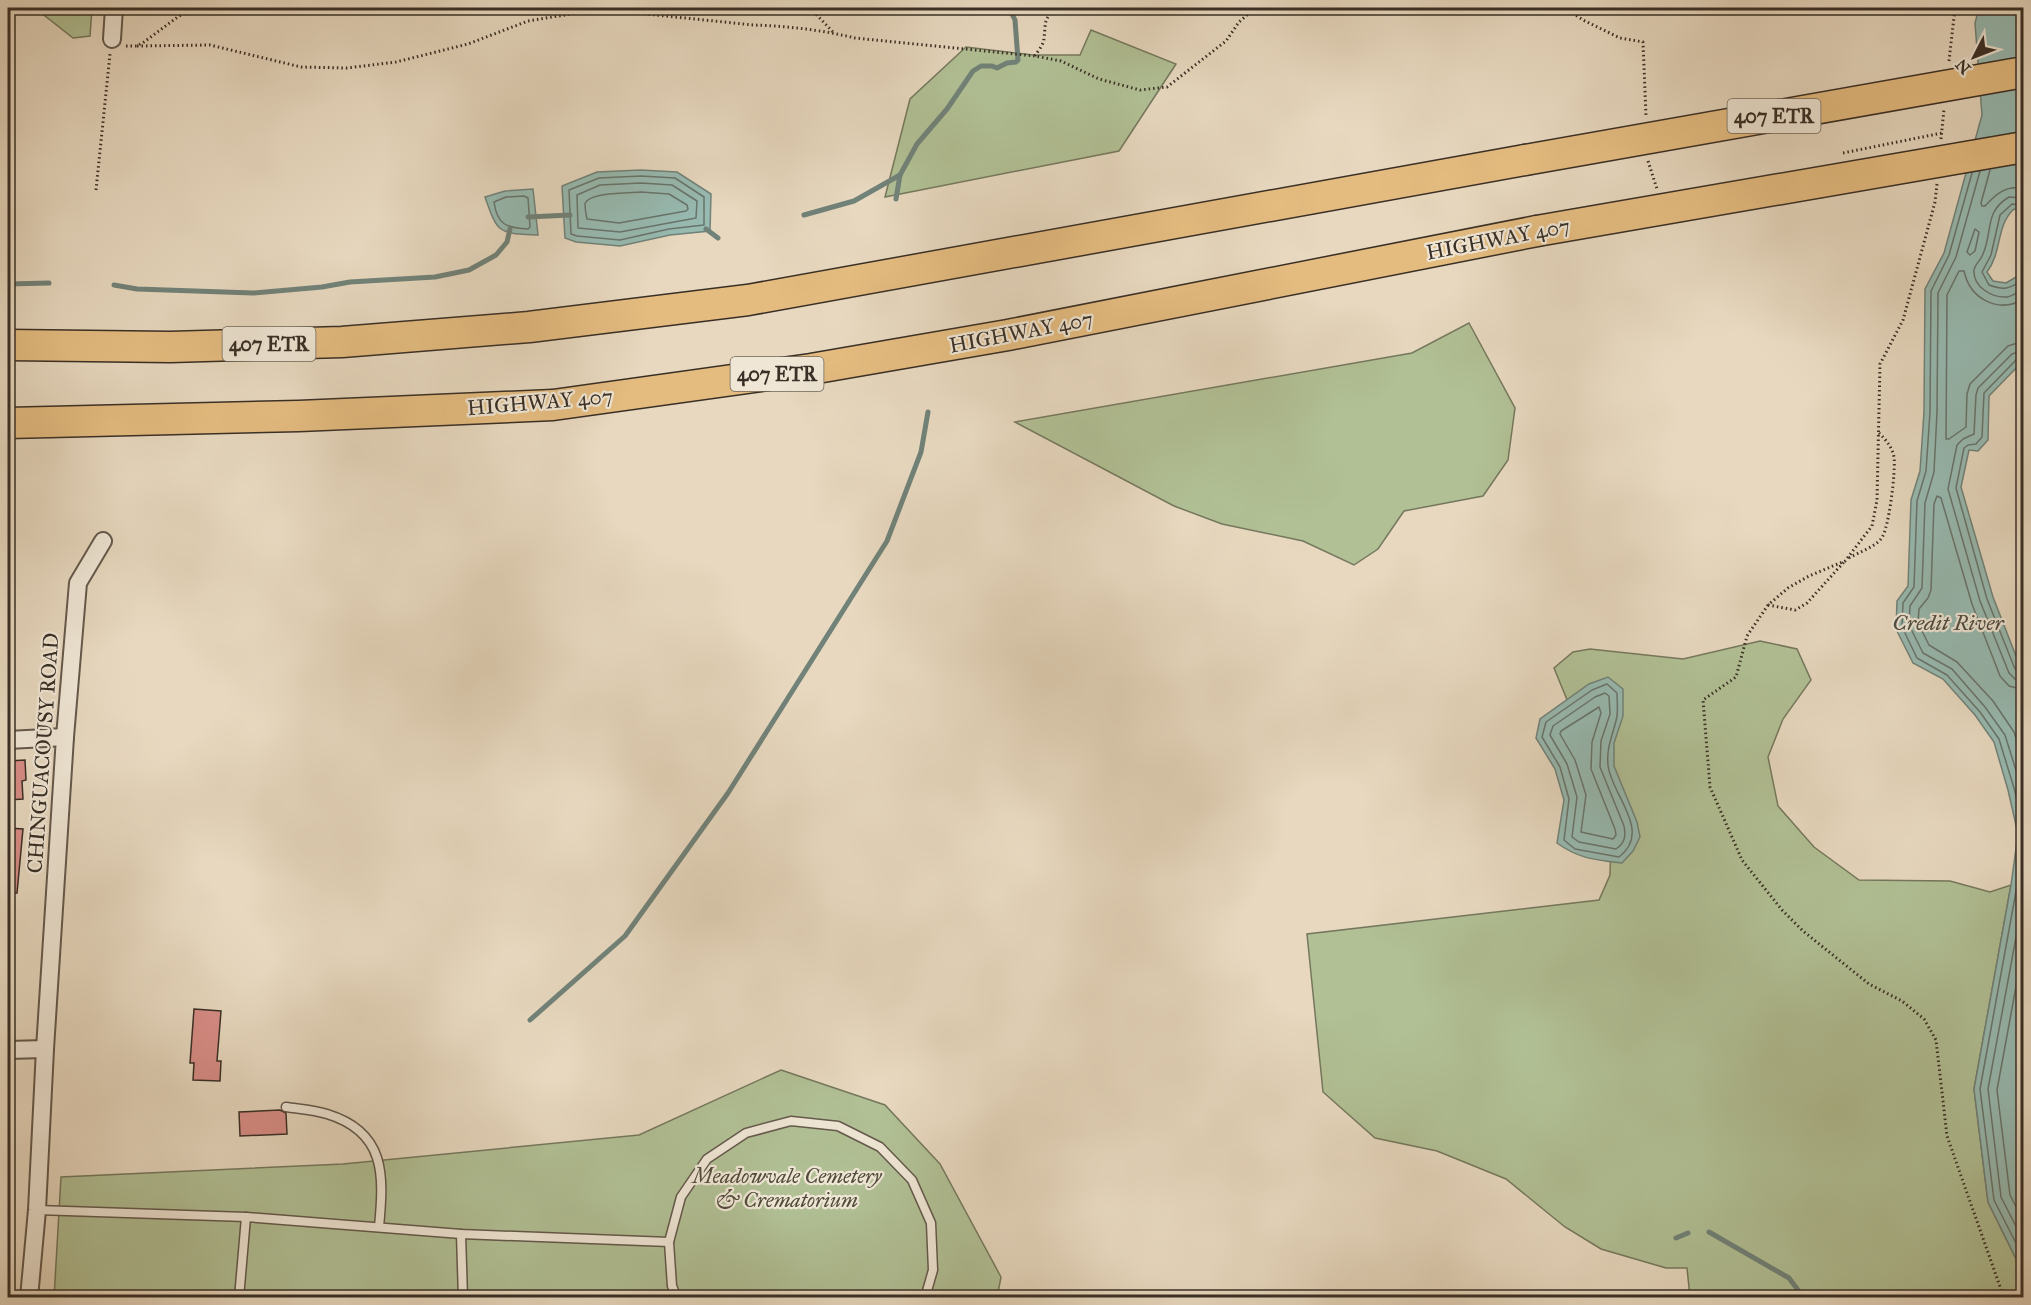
<svg xmlns="http://www.w3.org/2000/svg" width="2031" height="1305" font-family="'IM FELL Great Primer',serif">
<style>
.green{fill:#b1c095;stroke:#75785e;stroke-width:1.5}
.water{fill:#97bab1;stroke:#718279;stroke-width:1.5}
.lines{fill:none;stroke-linecap:round;stroke-linejoin:round}
.shore{stroke:#68746c;stroke-width:1.5}
.stream{stroke:#718279;stroke-width:5}
.building{fill:#d88d87;stroke:#392f26;stroke-width:1.5}
.lane-casing{stroke:#64594c;stroke-width:11}
.street-casing{stroke:#64594c;stroke-width:20}
.highway-casing{stroke:#392f26;stroke-width:33}
.path{stroke:#392f26;stroke-width:3;stroke-dasharray:1.5 3;stroke-linecap:butt}
.lane{stroke:#efe6d5;stroke-width:8}
.street{stroke:#efe6d5;stroke-width:16}
.highway{stroke:#e4bc80;stroke-width:30}
.highway-bridge-casing{stroke:#392f26;stroke-width:33;stroke-linecap:butt}
.highway-bridge{stroke:#e4bc80;stroke-width:30}
.labels{text-anchor:middle;stroke-width:4.5;stroke-linejoin:round;paint-order:stroke}
.shield{fill:#efe6d5;stroke:#70665a;stroke-width:1.5}
.shield-label{font-size:20px;font-weight:bold;fill:#392f26}
.street-label{font-size:21px;fill:#392f26;stroke:#efe6d5}
.park-label{font-size:21px;font-style:italic;fill:#514c3c;stroke:#efe6d5}
.water-label{font-size:22px;font-style:italic;fill:#4c4b42;stroke:#efe6d5}
</style>
<rect width="100%" height="100%" fill="#e7d8bf"/>
<filter id="stains"><feTurbulence type="fractalNoise" baseFrequency=".00333" numOctaves="4"/><feColorMatrix values="0 0 0 0 .2 0 0 0 0 .09 0 0 0 0 .02 0 0 0 .5 -.17"/></filter>
<radialGradient id="worn" r=".72"><stop offset=".6" stop-color="#630" stop-opacity="0"/><stop offset="1" stop-color="#630" stop-opacity=".3"/></radialGradient>
<g class="green">
<polygon points="35,8 92,8 90,36 73,38"/>
<polygon points="1091,30 1176,64 1119,151 885,197 910,99 966,47 1033,55 1080,55"/>
<polygon points="1469,323 1515,408 1508,460 1483,496 1404,511 1378,549 1354,565 1303,541 1222,524 1174,506 1015,422 1412,353"/>
<polygon points="1760,641 1797,649 1811,680 1783,719 1768,757 1778,806 1814,847 1859,880 1950,881 1990,892 2011,885 1974,1089 1988,1202 2023,1273 2023,1297 1690,1297 1687,1268 1666,1268 1601,1249 1565,1227 1506,1179 1437,1151 1375,1138 1323,1092 1307,934 1599,900 1610,875 1611,842 1572,712 1554,668 1573,652 1590,649 1683,659"/>
<polygon points="781,1070 885,1105 940,1164 1001,1277 997,1298 54,1298 61,1177 343,1164 639,1135"/>
</g>
<g class="water">
<path d="M1979,8H2023V212L2014,209C1996,225 2002,253 1987,272L1993,281L2006,283L2023,273V361L1989,396L1988,440L1978,451L1969,450L1961,487L1993,597L2023,674V1273L1988,1202L1974,1089L2011,885L2018,834L2008,790L1994,742L1975,715L1943,679L1913,663L1896,629L1897,601L1908,586L1911,500L1920,471L1924,412L1925,289L1944,253L1982,115L1975,23Z"/>
<polygon points="641,170 677,172 711,194 710,231 670,235 620,246 576,242 565,238 562,186 597,172"/>
<path d="M533,189L538,235C499,233 498,235 485,197L505,191Z"/>
<path d="M1608,677L1623,689V716L1614,743V766L1637,822L1640,837L1633,851L1622,863C1596,860 1579,859 1557,843L1564,800L1555,769L1536,738L1540,719L1589,684Z"/>
</g>
<g class="lines">
<g class="shore">
<path d="M1990,170L1981,203L1982,206H1985C1996,194 2007,184 2024,189"/>
<polyline points="1980,171 1956,257 1938,293 1937,412 1934,472 1925,503 1922,588 1910,606 1909,625 1923,653 1952,669 1985,707 2005,735 2024,796"/>
<polyline points="1972,173 1949,255 1931,291 1930,412 1926,471 1917,501 1914,587 1903,603 1902,627 1917,658 1947,675 1980,712 1999,739 2014,788 2024,829"/>
<polygon points="641,176 675,178 704,197 704,225 669,229 620,240 577,236 571,234 569,190 599,178"/>
<polygon points="641,183 672,185 697,201 696,218 620,232 578,228 577,195 600,185"/>
<path d="M641,192L669,194L687,205L688,209L686,211L619,223L587,219C586,215 585,208 585,204C588,192 630,193 641,192Z"/>
<path d="M524,196L528,198L530,227L528,229C507,228 497,225 494,202L506,197Z"/>
<path d="M2024,198L2009,197C1984,212 1993,231 1983,254C1981,260 1975,264 1974,270C1973,287 1992,298 2007,297C2013,296 2018,292 2024,289"/>
<path d="M2024,206L2012,204L2000,215L1991,255L1982,272L1989,285C2006,291 2009,288 2024,280"/>
<polygon points="1975,229 1979,232 1975,251 1970,255 1967,252"/>
<path d="M2024,299C1998,314 1970,299 1964,271H1959L1947,295L1946,439H1949L1966,427L1967,394L1970,384L2008,346L2024,341"/>
<polyline points="2024,350 2012,354 1978,388 1976,395 1974,434 1963,439 1957,445 1948,489 1980,601 2009,673 2015,679 2024,681"/>
<polyline points="2024,358 2017,359 1984,393 1982,437 1976,444 1968,445 1964,448 1956,488 1987,599 2015,669 2019,673 2024,673"/>
<path d="M1607,684L1617,693C1617,700 1618,708 1617,716C1614,733 1606,746 1608,765C1611,795 1653,831 1619,857L1575,849L1564,840L1569,799L1560,767L1542,737L1546,722L1592,690Z"/>
<polyline points="2024,690 2009,686 2000,676 1972,604 1941,498 1937,496 1934,504 1931,590 1928,598 1919,609 1918,623 1929,645 1957,662 1993,701 2014,732 2024,763"/>
<path d="M1605,693L1609,696L1610,714L1601,741L1600,767L1624,826C1626,836 1625,843 1616,849L1579,842L1572,837L1577,797L1567,764L1550,735L1553,726L1595,697Z"/>
<polygon points="1599,707 1601,713 1592,742 1591,769 1615,829 1616,835 1613,839 1581,832 1586,795 1575,760 1560,734 1561,731"/>
<polyline points="2024,841 2017,886 1980,1089 1994,1200 2024,1259"/>
<polyline points="2024,894 1988,1089 2001,1197 2024,1242"/>
<polyline points="2024,943 1997,1090 2010,1195 2024,1222"/>
</g>
<g class="stream">
<polyline points="896,199 900,175 917,144 947,109 973,71 981,66 992,66 997,68 1007,63 1016,62 1018,60 1015,20 1009,8"/>
<polyline points="804,215 854,201 900,175"/>
<polyline points="528,217 570,215"/>
<polyline points="706,229 718,238"/>
<polyline points="8,284 49,283"/>
<polyline points="114,285 137,289 253,293 322,287 350,282 435,277 469,270 496,255 507,242 510,229"/>
<polyline points="530,1020 625,936 728,793 887,541 921,452 928,412"/>
<polyline points="1709,1232 1789,1278 1804,1298"/>
<polyline points="1676,1238 1688,1233"/>
</g>
</g>
<g class="building">
<polygon points="25,760 26,780 22,781 23,799 8,800 8,761"/>
<polygon points="8,828 23,829 17,893 8,893"/>
<polygon points="194,1009 221,1011 217,1061 221,1061 220,1081 193,1080 194,1063 190,1063"/>
<polygon points="280,1110 286,1113 287,1134 240,1136 239,1112"/>
</g>
<g class="lines">
<g class="lane-casing">
<g id="lane">
<path d="M286,1107C299,1109 314,1110 327,1114C386,1132 384,1175 379,1227"/>
<polyline points="37,1210 246,1217 461,1234 669,1242"/>
<polyline points="461,1234 463,1298"/>
<polyline points="239,1298 246,1217"/>
<polyline points="677,1298 672,1286 669,1242 681,1197 707,1159 746,1133 791,1121 838,1126 880,1147 912,1180 931,1223 933,1270 925,1298"/>
</g>
</g>
<g class="street-casing">
<g id="street">
<polyline points="112,39 114,8"/>
<polyline points="8,740 65,737"/>
<polyline points="8,1050 45,1049"/>
<polyline points="29,1298 37,1210 45,1049 65,737 78,583 103,541"/>
</g>
</g>
<g class="highway-casing">
<g id="highway">
<polyline points="8,345 170,347 342,342 529,327 748,300 1525,160"/>
<polyline points="8,423 299,416 553,405 811,369 1008,335 1537,231"/>
</g>
</g>
<g class="path">
<polyline points="810,8 833,32"/>
<polyline points="1565,8 1583,20 1620,38 1643,42 1646,116"/>
<polyline points="126,46 137,46 144,42 179,16 198,8"/>
<path d="M137,46L210,45L301,67L347,68L396,62L468,44L528,21L583,12L617,11L753,25C787,26 822,30 855,38L1035,56L1061,61L1099,79L1140,90L1167,87L1226,41L1239,22L1255,8"/>
<path d="M1035,56C1038,51 1044,44 1044,38C1046,22 1043,18 1058,8"/>
<polyline points="1949,61 1955,8"/>
<polyline points="1941,139 1944,109"/>
<polyline points="1843,153 1942,133"/>
<polyline points="1648,161 1657,189"/>
<polyline points="1937,184 1935,202 1903,320 1880,364 1877,500 1872,526 1845,561 1809,576 1788,588 1768,605 1747,636 1736,677 1703,700 1710,787 1742,860 1782,910 1803,931 1869,984 1902,1001 1924,1019 1936,1040 1947,1136 2004,1298"/>
<polyline points="96,190 110,54"/>
<path d="M1849,558C1859,552 1873,548 1881,539C1889,530 1896,469 1894,457C1892,447 1886,440 1879,433"/>
<polyline points="1768,605 1795,610 1807,603 1844,562"/>
</g>
<use href="#lane" class="lane"/>
<use href="#street" class="street"/>
<use href="#highway" class="highway"/>
<g class="highway-bridge-casing">
<g id="highway-bridge">
<polyline points="1525,160 2024,72"/>
<polyline points="1537,231 2024,147"/>
</g>
</g>
<use href="#highway-bridge" class="highway-bridge"/>
</g>
<g class="labels">
<g class="shield">
<rect x="1727.5" y="99" width="93" height="34" rx="4.5"/>
<rect x="222.5" y="327" width="93" height="34" rx="4.5"/>
<rect x="730.5" y="357" width="93" height="34" rx="4.5"/>
</g>
<g class="shield-label">
<text x="1774" y="123">407 ETR</text>
<text x="269" y="351">407 ETR</text>
<text x="777" y="381">407 ETR</text>
</g>
<g class="street-label">
<text transform="translate(1498 239) rotate(-11)" y="7">HIGHWAY 407</text>
<text transform="translate(1021 332) rotate(-11)" y="7">HIGHWAY 407</text>
<text transform="translate(540 402) rotate(-5)" y="7">HIGHWAY 407</text>
<text transform="translate(43 753) rotate(-86)" y="7">CHINGUACOUSY ROAD</text>
</g>
<g class="park-label">
<text x="787" y="1183">Meadowvale Cemetery<tspan x="787" dy="24">&amp; Crematorium</tspan></text>
</g>
<g class="water-label">
<text x="1948" y="630">Credit River</text>
</g>
</g>
<rect width="2031" height="1305" fill="none" stroke="#e7d8bf" stroke-width="30"/>
<rect x="9" y="9" width="2013" height="1287" fill="none" stroke="#392f26" stroke-width="3"/>
<rect x="15" y="15" width="2001" height="1275" fill="none" stroke="#392f26" stroke-width="1.5"/>
<g transform="translate(1974 57) rotate(228)" stroke="#efe6d5" stroke-width="4.5" paint-order="stroke">
<path d="M0-4.5L10 22L0 15L-10 22Z" fill="#392f26"/>
<text y="-9" font-size="16" font-weight="bold" text-anchor="middle" fill="#392f26">N</text>
</g>
<rect width="100%" height="100%" filter="url(#stains)"/>
<rect width="100%" height="100%" fill="url(#worn)"/>
</svg>
